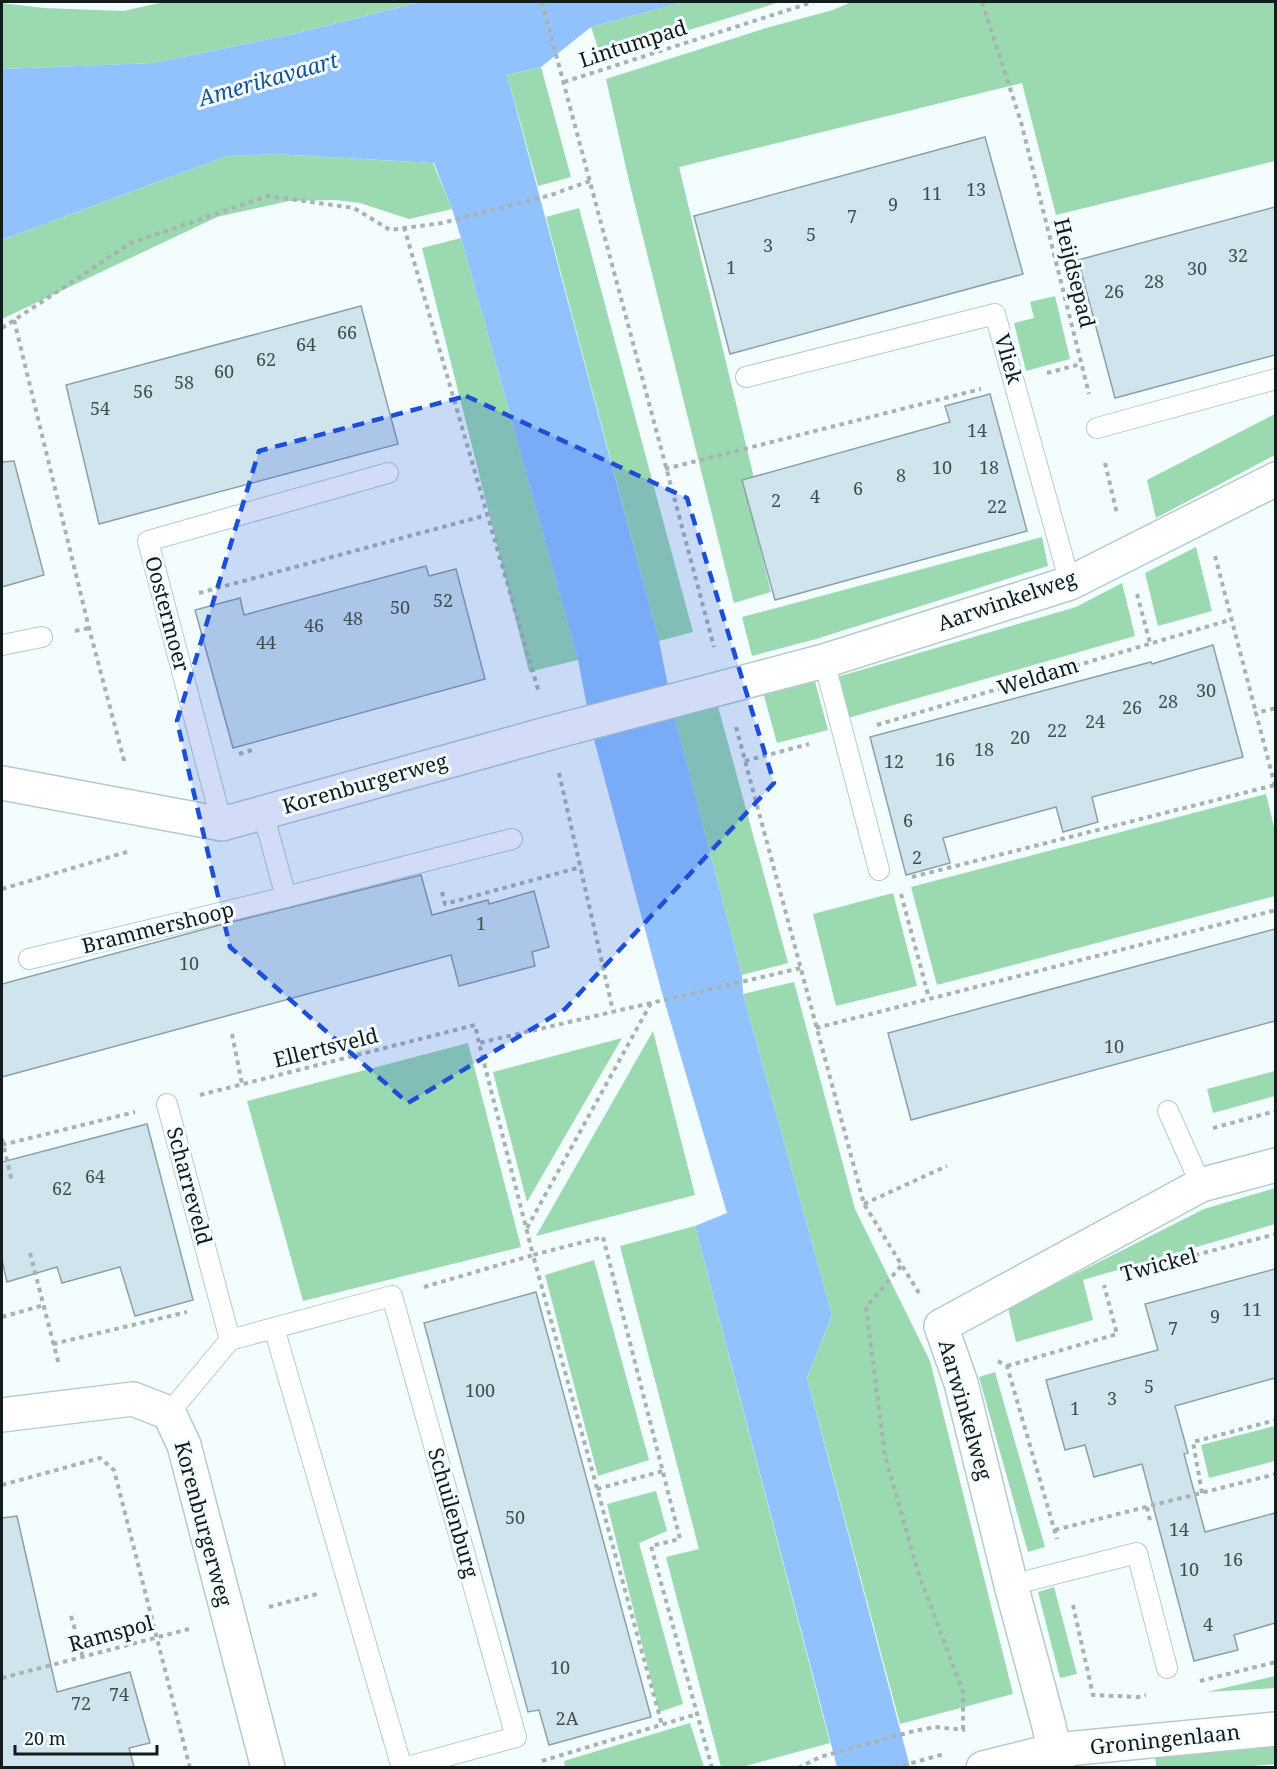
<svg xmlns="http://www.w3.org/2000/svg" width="1277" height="1769" font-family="'Noto Serif',serif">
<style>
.green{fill:#9bdab0}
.water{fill:#92c2fe}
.building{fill:#d0e4ee;stroke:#8da0aa;stroke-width:1.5}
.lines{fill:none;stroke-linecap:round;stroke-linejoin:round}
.service-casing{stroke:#b4cbce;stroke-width:22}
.minor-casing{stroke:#b4cbce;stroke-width:36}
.tertiary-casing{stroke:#b4cbce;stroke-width:36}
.path{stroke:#a9b2b3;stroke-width:4;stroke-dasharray:4.5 4.5;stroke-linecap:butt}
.service{stroke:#fff;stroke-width:20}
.minor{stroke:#fff;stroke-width:33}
.tertiary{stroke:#fff;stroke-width:33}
.marked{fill:#1d4ed8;fill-opacity:0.2;stroke:#1d4ed8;stroke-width:4.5;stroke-dasharray:12 8;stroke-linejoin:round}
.labels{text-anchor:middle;stroke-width:6;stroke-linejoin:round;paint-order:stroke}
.number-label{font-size:18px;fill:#424d50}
.street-label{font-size:21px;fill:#131b1c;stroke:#f4fdfe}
.water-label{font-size:22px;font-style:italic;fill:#185395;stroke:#f4fdfe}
</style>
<rect width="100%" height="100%" fill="#f4fdfe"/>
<g class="green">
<polygon points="164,2 421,2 289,35 153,63 2,69 2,3 44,8 123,11"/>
<polygon points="684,2 780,2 601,57 591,27"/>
<polygon points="851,2 1275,2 1275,161 1056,215 1022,83 679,167 760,503 751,511 771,592 734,603 629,181 606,79 766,28 833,10"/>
<polygon points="541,67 571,177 538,186 507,75"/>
<polygon points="275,154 433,163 452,209 409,219 360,203 335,200 289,201 217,217 2,319 2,240 227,156"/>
<polygon points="579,208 693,632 659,641 546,217"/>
<polygon points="461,238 578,660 529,672 422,248"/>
<polygon points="1055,296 1070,359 1026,371 1014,323 1034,318 1030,302"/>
<polygon points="1275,414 1275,455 1156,518 1147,480"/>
<polygon points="1042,537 1048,566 816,639 752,656 742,617"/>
<polygon points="1196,547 1212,611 1158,626 1145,573"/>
<polygon points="1122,583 1135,636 848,718 837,677 1076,607"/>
<polygon points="814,678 828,730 777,743 763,692"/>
<polygon points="716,699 788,963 742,975 673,711"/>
<polygon points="1266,794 1275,831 1275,896 937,985 911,887"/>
<polygon points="893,893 917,986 836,1006 813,914"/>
<polygon points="794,982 855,1209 930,1361 1013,1694 900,1724 807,1378 832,1315 743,994"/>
<polygon points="653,1031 695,1195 536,1236"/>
<polygon points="622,1038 527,1202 493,1072"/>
<polygon points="468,1043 521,1247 303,1301 247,1101"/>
<polygon points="1275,1071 1275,1096 1213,1113 1207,1089"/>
<polygon points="1275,1188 1275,1224 1083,1280 1093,1320 1016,1342 1008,1308 1204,1209"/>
<polygon points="695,1226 830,1743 742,1767 721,1767 666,1557 699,1549 620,1246"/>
<polygon points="594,1260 649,1460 598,1476 545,1275"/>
<polygon points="995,1372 1045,1547 1028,1552 979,1377"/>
<polygon points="1275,1426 1275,1461 1209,1478 1201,1445"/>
<polygon points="656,1491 667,1531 639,1543 683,1704 659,1712 607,1504"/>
<polygon points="1054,1587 1077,1674 1060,1678 1038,1592"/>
<polygon points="1275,1676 1275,1688 1207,1692"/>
<polygon points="690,1723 704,1767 565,1767 564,1761"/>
<polygon points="1275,1741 1275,1764 1234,1768 1156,1767 1155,1752"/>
</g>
<polygon class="water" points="421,2 684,2 591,27 541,67 507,75 659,641 673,711 742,975 743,994 832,1315 807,1378 910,1767 837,1767 695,1226 727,1213 662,993 592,732 578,660 461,238 452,209 434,163 275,154 227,156 2,240 2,69 153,63 289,35"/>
<g class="building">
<polygon points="985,137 1023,274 730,354 694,216"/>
<polygon points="1275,207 1275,355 1115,398 1078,260"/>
<polygon points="361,306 398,444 99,524 66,385"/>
<polygon points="990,394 1027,531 775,600 742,480 950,422 945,406"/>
<polygon points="14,461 44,575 2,587 2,462"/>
<polygon points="426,566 429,576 456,569 485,679 233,748 195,610 240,598 244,615"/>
<polygon points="1213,645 1243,757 1092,797 1098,822 1063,832 1056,807 943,838 950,863 906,875 870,737 1151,662 1152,664"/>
<polygon points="421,875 432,915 488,900 489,904 534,891 549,947 532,952 535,966 459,986 451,955 2,1077 2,984 216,926"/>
<polygon points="1275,929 1275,1021 911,1120 888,1033"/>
<polygon points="147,1124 193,1300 135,1316 120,1267 62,1283 57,1267 7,1282 2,1260 2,1162"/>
<polygon points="1275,1269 1275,1378 1175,1406 1188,1453 1184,1454 1205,1532 1275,1513 1275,1623 1234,1635 1238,1650 1194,1661 1142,1464 1094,1477 1085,1445 1065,1450 1046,1380 1158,1350 1145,1304"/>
<polygon points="536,1292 651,1717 549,1745 539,1710 528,1712 424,1323"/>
<polygon points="17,1516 57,1692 130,1672 150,1743 129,1748 134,1767 2,1767 2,1518"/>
</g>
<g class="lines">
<g class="service-casing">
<g id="service">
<polyline points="746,377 995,314 1070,583"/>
<polyline points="1097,428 1276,379"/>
<polyline points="2,645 42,637"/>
<polyline points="824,661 879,870"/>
<polyline points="263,813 286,897"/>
<polyline points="222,824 148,541 388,473"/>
<polyline points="29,959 286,897 512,839"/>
<polyline points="167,1104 230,1340 169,1413"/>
<polyline points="1168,1111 1201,1185"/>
<polyline points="274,1328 402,1768"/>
<polyline points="230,1340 392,1296 516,1737 404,1768"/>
<polyline points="1011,1585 1137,1553 1167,1668"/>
</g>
</g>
<g class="minor-casing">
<g id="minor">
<polyline points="2,783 222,824 550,733 824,661 1070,583 1276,479"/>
<polyline points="2,1415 133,1399 169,1413 184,1445 268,1768"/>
<polyline points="1058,1768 1049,1726 1011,1585 961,1383 941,1326 1201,1185 1276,1165"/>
</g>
</g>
<g class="tertiary-casing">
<polyline id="tertiary" points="983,1768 1055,1750 1276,1729"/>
</g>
<g class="path">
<polyline points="542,2 714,647"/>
<polyline points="982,2 1021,122 1089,394"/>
<polyline points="564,82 813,2"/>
<polyline points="404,227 539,693"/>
<polyline points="14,320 89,628 125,764"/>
<polyline points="2,328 131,243 268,196 354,208 390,230 442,223 551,195 590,181"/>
<polyline points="1047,373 1081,364"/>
<polyline points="1105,463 1117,514"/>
<polyline points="665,469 981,389"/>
<polyline points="1215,556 1256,713"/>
<polyline points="199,593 487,515"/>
<polyline points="1137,594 1150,643"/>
<polyline points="75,631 89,628"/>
<polyline points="877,725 1233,619"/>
<polyline points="736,727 864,1204 919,1293"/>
<polyline points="239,754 255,749"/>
<polyline points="745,761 809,744"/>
<polyline points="559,773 613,1011"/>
<polyline points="1275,786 1256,713 1276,708"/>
<polyline points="912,877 1275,785"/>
<polyline points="2,889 130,851"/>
<polyline points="442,892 445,904 581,867"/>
<polyline points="901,894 929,998"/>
<polyline points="816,1028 1276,910"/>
<polyline points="232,1034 242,1084"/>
<polyline points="200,1095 475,1025 479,1043"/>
<polyline points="1213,1128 1276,1111"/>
<polyline points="2,1139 12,1182"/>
<polyline points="2,1145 135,1112"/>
<polyline points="864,1204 947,1166"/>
<polyline points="527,1228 651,1003"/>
<polyline points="30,1253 59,1365"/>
<polyline points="901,1266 866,1307 885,1456 919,1575 963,1692 963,1733"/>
<polyline points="1134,1271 1276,1234"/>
<polyline points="424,1287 533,1255 662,1725"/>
<polyline points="2,1317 44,1305"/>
<polyline points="53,1344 187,1312"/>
<polyline points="998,1361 1007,1366 1057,1539"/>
<polyline points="1007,1366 1117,1334 1104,1285"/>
<polyline points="2,1485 100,1458 114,1470 190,1768"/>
<polyline points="597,1489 663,1471"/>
<polyline points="1202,1493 1193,1442 1276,1420"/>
<polyline points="1147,1507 1150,1521"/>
<polyline points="1055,1530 1276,1474"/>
<polyline points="1073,1605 1093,1695 1138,1697 1146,1695"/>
<polyline points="269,1607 317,1594"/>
<polyline points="71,1616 83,1657"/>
<polyline points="2,1678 189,1629"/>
<polyline points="1200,1681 1276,1662"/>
<polyline points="542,1761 697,1714"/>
<polyline points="712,1768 651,1546 680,1539 603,1237 533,1255 479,1043 801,968"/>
<polyline points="798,1768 820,1757 914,1731 935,1727 965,1730"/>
<polyline points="894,1768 944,1754"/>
</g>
<use href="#service" class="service"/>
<use href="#minor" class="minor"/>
<use href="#tertiary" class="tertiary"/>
</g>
<path class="marked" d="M466,396L687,498L774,783L565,1009L408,1103L230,947L177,721L259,451Z"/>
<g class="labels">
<g class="number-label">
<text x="976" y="196">13</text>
<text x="932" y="200">11</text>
<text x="893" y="211">9</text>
<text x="852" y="223">7</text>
<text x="811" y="241">5</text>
<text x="768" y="252">3</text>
<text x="1238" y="262">32</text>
<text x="731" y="274">1</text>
<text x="1197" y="275">30</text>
<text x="1154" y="288">28</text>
<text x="1114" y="298">26</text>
<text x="347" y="339">66</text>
<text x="306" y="351">64</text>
<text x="266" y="366">62</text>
<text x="224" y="378">60</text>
<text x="184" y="389">58</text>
<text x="143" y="398">56</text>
<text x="100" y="415">54</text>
<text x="977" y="437">14</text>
<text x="942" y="474">10</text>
<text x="989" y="474">18</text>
<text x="901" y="482">8</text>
<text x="858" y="495">6</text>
<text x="815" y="503">4</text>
<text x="776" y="507">2</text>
<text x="997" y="513">22</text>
<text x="443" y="607">52</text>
<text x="400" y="614">50</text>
<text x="353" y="625">48</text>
<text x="314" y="632">46</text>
<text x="266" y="649">44</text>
<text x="1206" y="697">30</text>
<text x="1168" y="708">28</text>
<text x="1132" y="714">26</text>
<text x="1095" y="728">24</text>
<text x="1057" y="737">22</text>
<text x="1020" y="744">20</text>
<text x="984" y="756">18</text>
<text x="945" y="766">16</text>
<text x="894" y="768">12</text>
<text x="908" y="827">6</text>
<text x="917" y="864">2</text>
<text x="481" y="930">1</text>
<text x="189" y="970">10</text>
<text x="1114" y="1053">10</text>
<text x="95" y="1183">64</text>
<text x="62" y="1195">62</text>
<text x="1252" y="1316">11</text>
<text x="1215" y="1323">9</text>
<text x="1173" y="1335">7</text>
<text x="1149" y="1393">5</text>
<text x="480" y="1397">100</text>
<text x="1112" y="1405">3</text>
<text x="1075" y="1415">1</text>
<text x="515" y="1524">50</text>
<text x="1179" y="1536">14</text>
<text x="1233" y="1566">16</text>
<text x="1189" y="1576">10</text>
<text x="1208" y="1631">4</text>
<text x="560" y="1674">10</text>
<text x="119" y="1701">74</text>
<text x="81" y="1710">72</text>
<text x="567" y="1725">2A</text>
</g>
<g class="street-label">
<text transform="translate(633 44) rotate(-18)" y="7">Lintumpad</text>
<text transform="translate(1074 273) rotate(76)" y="7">Heijdsepad</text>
<text transform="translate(1008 359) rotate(74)" y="7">Vliek</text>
<text transform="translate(1007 601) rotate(-19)" y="7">Aarwinkelweg</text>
<text transform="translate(167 614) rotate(75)" y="7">Oostermoer</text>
<text transform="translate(1038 677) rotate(-17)" y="7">Weldam</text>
<text transform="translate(365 784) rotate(-16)" y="7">Korenburgerweg</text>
<text transform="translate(158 928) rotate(-14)" y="7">Brammershoop</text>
<text transform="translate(326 1048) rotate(-14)" y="7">Ellertsveld</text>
<text transform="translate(189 1186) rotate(75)" y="7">Scharreveld</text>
<text transform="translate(1159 1265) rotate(-15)" y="7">Twickel</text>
<text transform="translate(965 1410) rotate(74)" y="7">Aarwinkelweg</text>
<text transform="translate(453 1513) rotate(74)" y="7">Schuilenburg</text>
<text transform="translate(203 1524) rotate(75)" y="7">Korenburgerweg</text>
<text transform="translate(111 1634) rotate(-15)" y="7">Ramspol</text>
<text transform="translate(1165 1740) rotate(-6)" y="7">Groningenlaan</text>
</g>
<g class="water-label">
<text transform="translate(268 79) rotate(-16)" y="8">Amerikavaart</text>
</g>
</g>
<rect width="1277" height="1769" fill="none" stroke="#131b1c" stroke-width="6"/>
<path d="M15 1745v9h142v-9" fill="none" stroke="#131b1c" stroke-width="3"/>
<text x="24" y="1745" font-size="18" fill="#131b1c" stroke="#f4fdfe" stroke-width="4.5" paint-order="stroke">20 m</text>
</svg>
